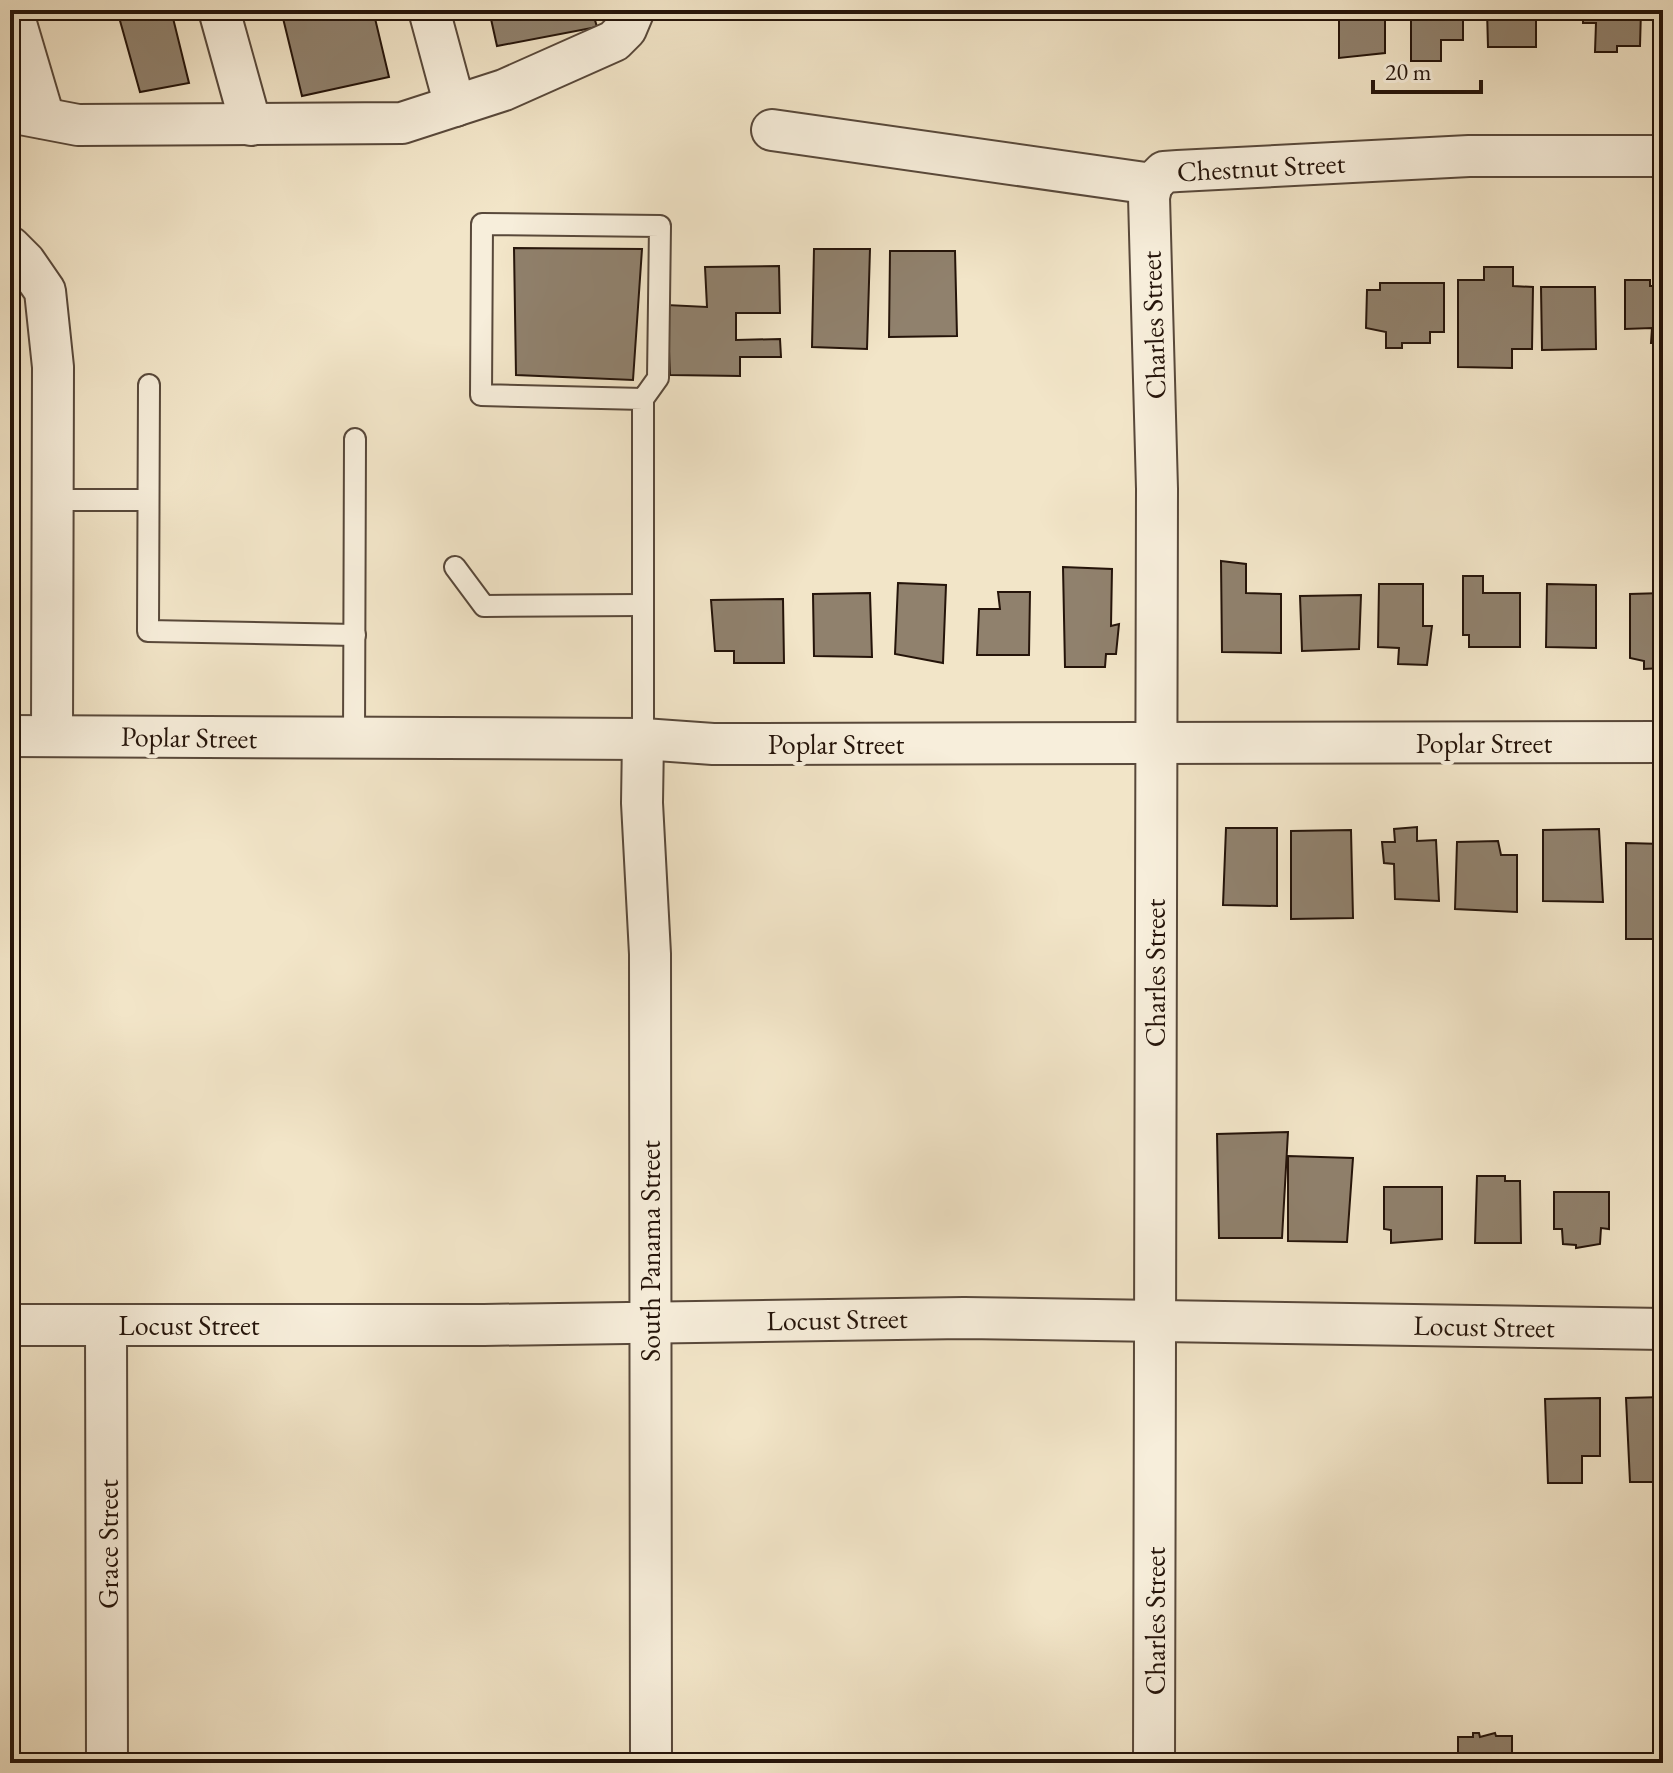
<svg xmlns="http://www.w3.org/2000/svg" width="1673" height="1773" font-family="'EB Garamond',serif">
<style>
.building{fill:#90816d;stroke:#25140a;stroke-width:2}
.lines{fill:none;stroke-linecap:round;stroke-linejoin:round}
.service-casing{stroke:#58483a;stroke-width:24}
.minor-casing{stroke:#58483a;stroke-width:44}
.service{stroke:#f7eedb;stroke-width:20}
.minor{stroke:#f7eedb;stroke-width:40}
.labels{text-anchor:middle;stroke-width:8;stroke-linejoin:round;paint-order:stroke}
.street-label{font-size:28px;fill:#25140a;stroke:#f7eedb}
</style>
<rect width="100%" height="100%" fill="#f2e5c8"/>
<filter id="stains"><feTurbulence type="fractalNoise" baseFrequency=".0025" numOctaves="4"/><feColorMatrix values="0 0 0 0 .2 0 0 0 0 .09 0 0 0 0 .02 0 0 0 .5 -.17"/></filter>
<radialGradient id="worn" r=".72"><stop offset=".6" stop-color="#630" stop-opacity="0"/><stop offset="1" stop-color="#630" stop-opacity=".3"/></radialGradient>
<g class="building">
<polygon points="117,10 171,10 189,83 140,92"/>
<polygon points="281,10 373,10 389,77 302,96"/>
<polygon points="489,10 592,10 597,27 497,46"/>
<polygon points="1339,10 1385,10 1385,53 1339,58"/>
<polygon points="1411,10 1463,10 1463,40 1441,40 1441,61 1411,61"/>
<polygon points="1487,10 1536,10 1536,47 1488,47"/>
<polygon points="1583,10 1641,10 1640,46 1617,46 1617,52 1595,52 1596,23 1583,23"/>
<polygon points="514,248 642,249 633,380 516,375"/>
<polygon points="814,249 870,249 867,349 812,347"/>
<polygon points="890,251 955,251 957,336 889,337"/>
<polygon points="779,266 780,313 736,313 736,340 780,339 781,357 740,357 740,376 670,375 667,305 707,307 705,267"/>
<polygon points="1484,267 1513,267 1513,286 1533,287 1532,349 1512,349 1512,368 1458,367 1458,280 1484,280"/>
<polygon points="1625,280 1650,280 1650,286 1663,286 1663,343 1651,343 1652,328 1625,329"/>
<polygon points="1380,283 1444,283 1444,332 1430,332 1430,343 1402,343 1402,348 1386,348 1386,332 1366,328 1367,290 1380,290"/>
<polygon points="1541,287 1595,287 1596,349 1542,350"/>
<polygon points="1221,561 1246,564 1246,593 1281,594 1281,653 1222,652"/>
<polygon points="1063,567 1112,569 1111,626 1119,624 1116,654 1106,654 1105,667 1065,667"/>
<polygon points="1463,576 1483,576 1483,593 1520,593 1520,647 1469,647 1469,635 1463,635"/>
<polygon points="898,583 946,585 943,663 895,654"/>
<polygon points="1379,584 1423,584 1423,626 1432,626 1427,665 1398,664 1399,648 1378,647"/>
<polygon points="1547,584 1596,585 1596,648 1546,647"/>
<polygon points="998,592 1030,592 1029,655 977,655 979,609 1000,609"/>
<polygon points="870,593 872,657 814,656 813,594"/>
<polygon points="1663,593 1663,668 1644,669 1644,661 1630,658 1630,594"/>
<polygon points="1361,595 1359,649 1302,651 1300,596"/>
<polygon points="783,599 784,663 734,663 734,651 715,651 711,600"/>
<polygon points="1417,827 1417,841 1436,840 1439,901 1395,899 1394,864 1384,863 1382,842 1395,842 1394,829"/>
<polygon points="1226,828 1277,828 1277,906 1223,905"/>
<polygon points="1599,829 1603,902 1543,901 1543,830"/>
<polygon points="1351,830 1353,918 1291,919 1291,831"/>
<polygon points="1498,841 1501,855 1517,855 1517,912 1455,909 1457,842"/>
<polygon points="1626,843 1663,844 1663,939 1626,939"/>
<polygon points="1288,1132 1282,1238 1219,1238 1217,1134"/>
<polygon points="1288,1156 1353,1158 1347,1242 1288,1241"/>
<polygon points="1477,1176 1505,1176 1505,1181 1520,1181 1521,1243 1475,1243"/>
<polygon points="1384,1187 1442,1187 1442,1239 1391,1243 1391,1230 1384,1229"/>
<polygon points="1554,1192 1609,1192 1609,1229 1601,1228 1600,1244 1576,1248 1576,1245 1563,1244 1562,1229 1554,1229"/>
<polygon points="1663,1397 1663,1482 1630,1482 1626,1398"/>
<polygon points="1600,1398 1600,1456 1582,1456 1582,1483 1548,1483 1545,1399"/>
<polygon points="1473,1733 1479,1733 1480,1737 1495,1733 1496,1736 1512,1736 1512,1763 1458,1763 1458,1737 1473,1737"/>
</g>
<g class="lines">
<g class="service-casing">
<g id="service">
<polyline points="149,385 148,631 355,635"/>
<polyline points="53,500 148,500"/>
<polyline points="455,567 484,606 641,605"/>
<polyline points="354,738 355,439"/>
<polyline points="643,739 643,399 481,395 482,224 660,226 658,378 643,399"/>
</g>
</g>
<g class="minor-casing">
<g id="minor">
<polyline points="12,10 44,118"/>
<polyline points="219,10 251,125"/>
<polyline points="429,10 455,106"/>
<polyline points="10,112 78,125 402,123 504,90 614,41 626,29 634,10"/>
<polyline points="772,130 1152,184 1164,172 1178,171 1469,156 1663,156"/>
<polyline points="1152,184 1149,197 1157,489 1154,1763"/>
<polyline points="10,247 25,262 45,291 53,367 52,735"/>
<polyline points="10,736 643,739 713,744 1663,742"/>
<polyline points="643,739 642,803 650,954 651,1763"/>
<polyline points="10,1325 484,1325 964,1318 1663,1329"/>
<polyline points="106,1325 107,1763"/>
</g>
</g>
<use href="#service" class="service"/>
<use href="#minor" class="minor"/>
</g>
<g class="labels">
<g class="street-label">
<text transform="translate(1261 167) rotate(-3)" y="10">Chestnut Street</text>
<text transform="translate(1153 325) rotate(-92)" y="10">Charles Street</text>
<text transform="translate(189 737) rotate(1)" y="10">Poplar Street</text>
<text x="1484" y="753">Poplar Street</text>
<text x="836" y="754">Poplar Street</text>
<text transform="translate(1155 973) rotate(-90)" y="10">Charles Street</text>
<text transform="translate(650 1251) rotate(-90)" y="10">South Panama Street</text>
<text transform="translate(837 1319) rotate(-1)" y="10">Locust Street</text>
<text x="189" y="1335">Locust Street</text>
<text transform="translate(1484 1326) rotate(1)" y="10">Locust Street</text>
<text transform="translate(108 1544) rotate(-90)" y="10">Grace Street</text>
<text transform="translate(1155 1621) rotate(-90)" y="10">Charles Street</text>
</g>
</g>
<rect width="1673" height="1773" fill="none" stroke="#f2e5c8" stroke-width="40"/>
<rect x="12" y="12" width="1649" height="1749" fill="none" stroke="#25140a" stroke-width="4"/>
<rect x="20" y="20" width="1633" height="1733" fill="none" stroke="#25140a" stroke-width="2"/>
<path d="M1373 80v12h108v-12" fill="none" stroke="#25140a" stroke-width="4"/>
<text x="1385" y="80" font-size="24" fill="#25140a" stroke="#f7eedb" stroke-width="6" paint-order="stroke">20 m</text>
<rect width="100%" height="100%" filter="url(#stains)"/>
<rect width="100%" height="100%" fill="url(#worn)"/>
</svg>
